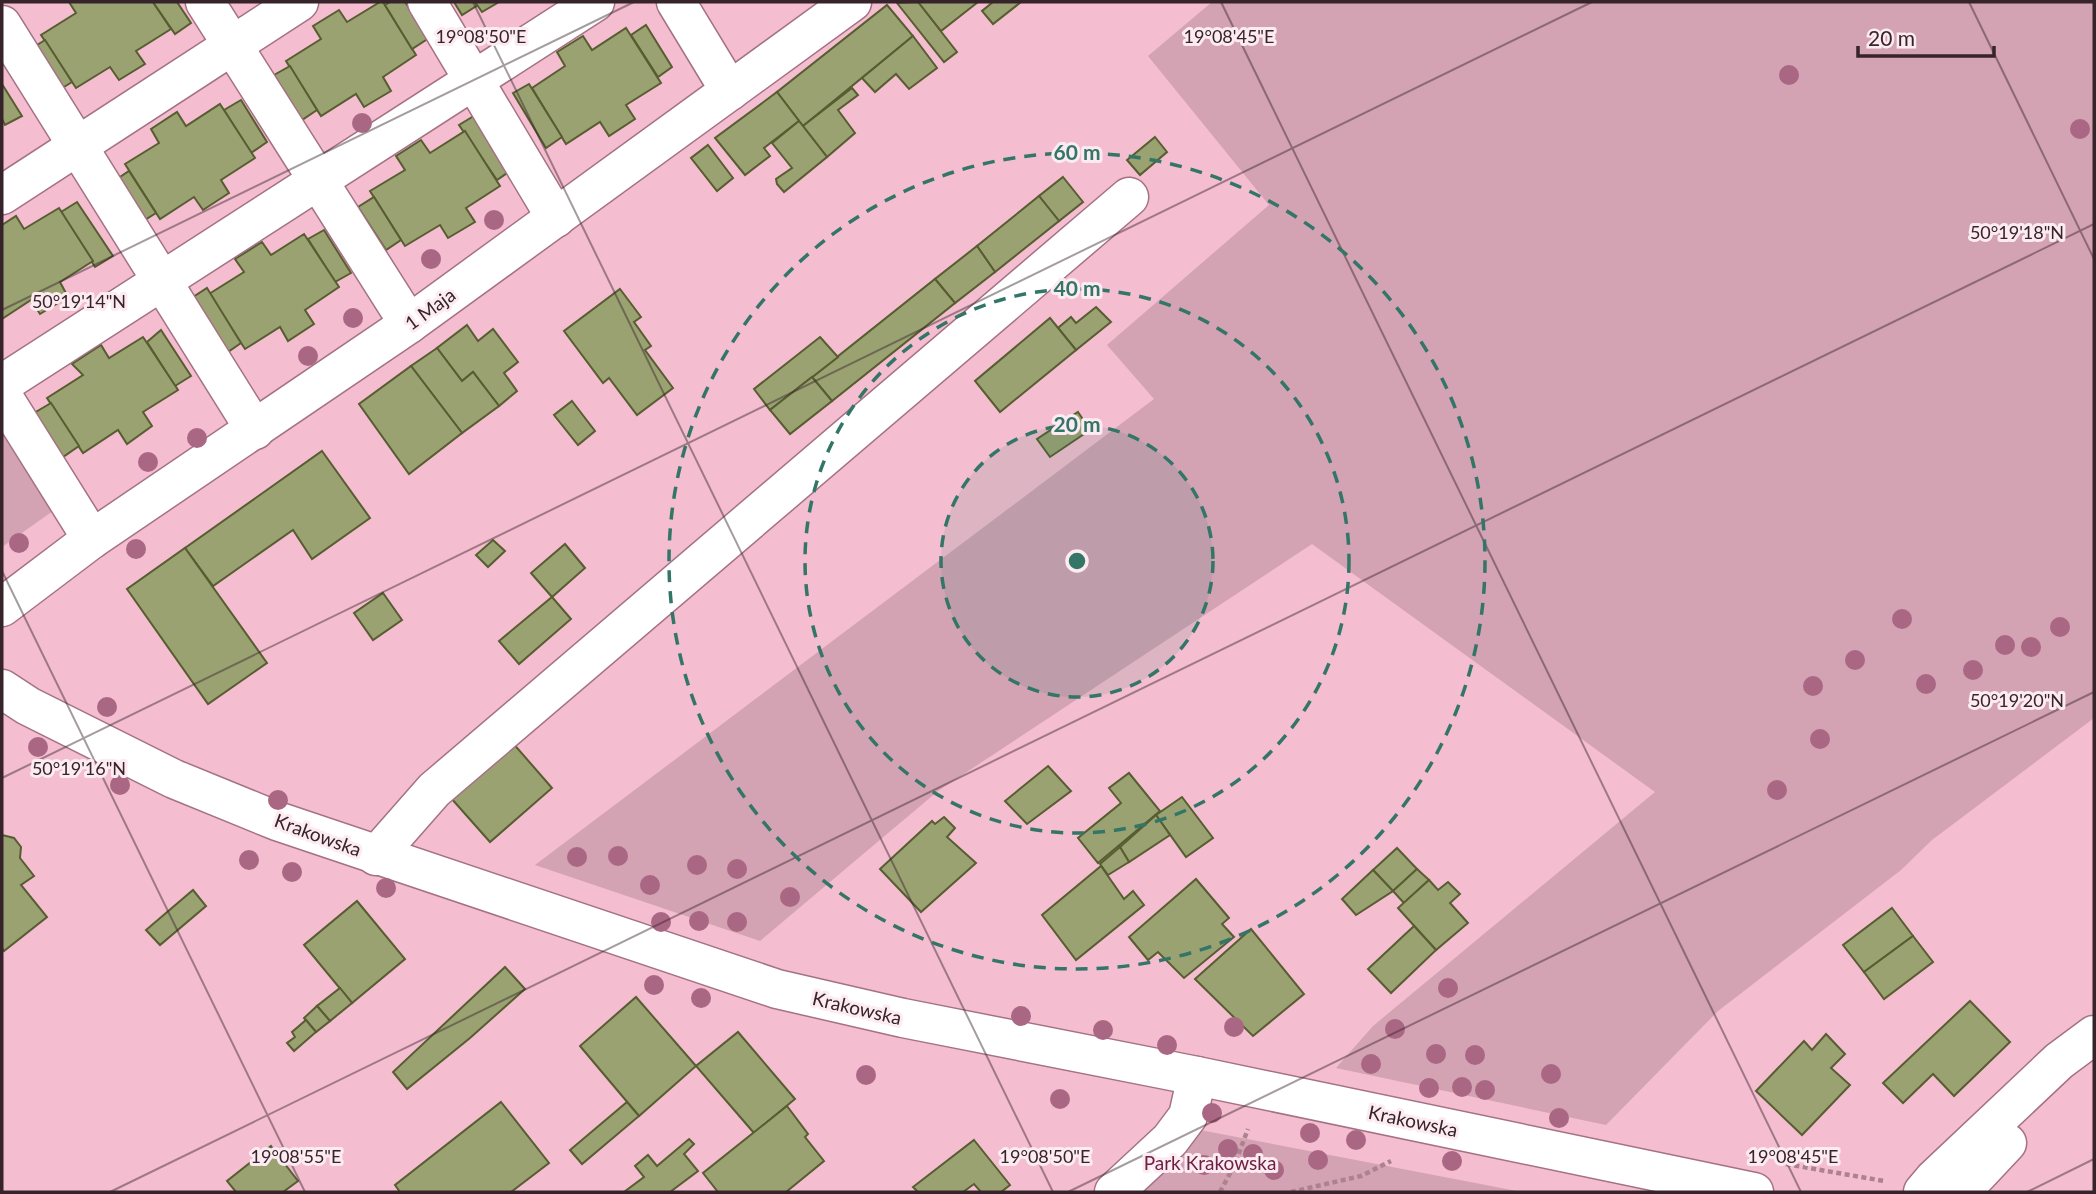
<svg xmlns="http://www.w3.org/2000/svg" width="2096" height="1194" font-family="Lato,sans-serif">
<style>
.green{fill:#d3a2b3}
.building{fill:#9aa272;stroke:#575d30;stroke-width:2}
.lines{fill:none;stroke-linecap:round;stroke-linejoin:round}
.minor-casing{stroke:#a47284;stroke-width:41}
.path{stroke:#ac8291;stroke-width:4.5;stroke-dasharray:5 3.5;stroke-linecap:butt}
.minor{stroke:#fff;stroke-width:38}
.tree{fill:#aa6783}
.ticks{fill:none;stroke:#37232a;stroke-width:2;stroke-opacity:0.45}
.ring{fill:none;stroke:#337566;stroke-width:3.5;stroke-dasharray:12 9}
.labels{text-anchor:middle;stroke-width:6;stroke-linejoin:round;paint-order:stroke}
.street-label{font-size:19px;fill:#37232a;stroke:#fcebf0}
.park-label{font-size:19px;fill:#6e2144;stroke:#fcebf0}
.ticks-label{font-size:18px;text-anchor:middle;fill:#37232a;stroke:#fcebf0;stroke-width:6;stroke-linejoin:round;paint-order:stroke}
.centre{fill:#337566;stroke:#fcebf0;stroke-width:3.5}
.ring-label{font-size:21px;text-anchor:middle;font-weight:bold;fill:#337566;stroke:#fcebf0;stroke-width:6;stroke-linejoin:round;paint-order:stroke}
</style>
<rect width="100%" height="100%" fill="#f4bdd0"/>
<g class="green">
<polygon points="1212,2 2094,2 2094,718 1932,840 1901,870 1718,1011 1606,1125 1336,1068 1373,1026 1655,792 1312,544 938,791 760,941 535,865 1154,399 1107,345 1269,205 1148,56"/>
<polygon points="2,416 60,506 2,547"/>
<polygon points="1200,1130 1522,1192 1137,1192"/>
</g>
<g class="building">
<polygon points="69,2 153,2 171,29 136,51 145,64 119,80 110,67 76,88 41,35 76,13"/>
<polygon points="153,2 177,2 191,23 175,34"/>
<polygon points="380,2 383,2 416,55 383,77 391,91 364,107 356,94 321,116 286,61 321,39 313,26 339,10 347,22"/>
<polygon points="390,2 405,2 429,38 412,49 385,5"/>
<polygon points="454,2 475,2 478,5 462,15"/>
<polygon points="475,2 499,2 482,12"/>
<polygon points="918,2 978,2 941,31"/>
<polygon points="918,2 957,52 944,62 897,3"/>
<polygon points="993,2 1021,2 993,24 982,11"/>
<polygon points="887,5 913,36 803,126 777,92"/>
<polygon points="646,25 672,67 658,77 631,35"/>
<polygon points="626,28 661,83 626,105 635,119 609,136 600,122 566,144 532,88 565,66 557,52 583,36 592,50"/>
<polygon points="913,36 937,68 909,89 896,74 875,92 862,78"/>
<polygon points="45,40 72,82 56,92 29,50"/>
<polygon points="290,66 317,110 302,120 274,75"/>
<polygon points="2,84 22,116 5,125 2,119"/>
<polygon points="529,84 562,137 546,148 513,93"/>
<polygon points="852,88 858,95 838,110 855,133 827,157 803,126"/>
<polygon points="777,92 799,121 764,148 770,156 745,175 715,138"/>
<polygon points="241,100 267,142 251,153 224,110"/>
<polygon points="220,104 255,158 221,180 229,193 203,210 194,197 160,219 125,164 159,143 151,129 177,112 186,126"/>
<polygon points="477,114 513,169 497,180 459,125"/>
<polygon points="799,121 827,157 784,192 777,184 776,179 792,168 772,143"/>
<polygon points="465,131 500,186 466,208 475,222 448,238 440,225 405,246 370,191 405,170 396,156 421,140 430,153"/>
<polygon points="1155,137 1167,152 1140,175 1127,160"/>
<polygon points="708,145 733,178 717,191 691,158"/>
<polygon points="129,171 156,213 140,223 114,181"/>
<polygon points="1063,177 1083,202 1059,221 1039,196"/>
<polygon points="1039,196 1059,221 995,272 977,246"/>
<polygon points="374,197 401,240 386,250 358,207"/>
<polygon points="77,202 113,256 95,267 61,212"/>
<polygon points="59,208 93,261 60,282 68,297 40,314 31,300 2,319 2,225 16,216 24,229"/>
<polygon points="324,230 351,273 335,282 308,239"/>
<polygon points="304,234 339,287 305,310 314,324 288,341 280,327 245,349 209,294 244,272 235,259 262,242 271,255"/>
<polygon points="977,246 995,272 955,303 935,279"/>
<polygon points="935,279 955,303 832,401 812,377"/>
<polygon points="207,288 241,343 225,354 190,299"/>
<polygon points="620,289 641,317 634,322 651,346 645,350 673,388 637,415 609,378 603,383 564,331"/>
<polygon points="1096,307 1111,322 1076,350 1058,328 1071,317 1076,323"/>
<polygon points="1050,318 1076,350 1000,412 975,381"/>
<polygon points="467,325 478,341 493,329 518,362 504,373 517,391 499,406 473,372 462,381 437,348"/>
<polygon points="161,330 191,376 175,386 147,342"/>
<polygon points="143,337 178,390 143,412 152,426 127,444 118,430 83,453 47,398 83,375 72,364 101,345 109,358"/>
<polygon points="820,337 838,357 770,410 754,389"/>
<polygon points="437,348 462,381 473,372 499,406 462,433 411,366"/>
<polygon points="411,366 462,433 409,474 359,404"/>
<polygon points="812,377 832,401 790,434 770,410"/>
<polygon points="572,401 595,431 578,445 554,415"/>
<polygon points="51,403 79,446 63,457 34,413"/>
<polygon points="1078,412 1090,430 1050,457 1037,439"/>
<polygon points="322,451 370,518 312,559 293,530 213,586 185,548"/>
<polygon points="493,540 505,551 488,567 476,555"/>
<polygon points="565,544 585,568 552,597 531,573"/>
<polygon points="185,548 267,663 208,704 127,589"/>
<polygon points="383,593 402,620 373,640 354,613"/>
<polygon points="552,597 571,619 519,664 499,641"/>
<polygon points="505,734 552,788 490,842 443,789"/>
<polygon points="1048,766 1071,791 1027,824 1005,801"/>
<polygon points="1129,773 1160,811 1098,863 1078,838 1121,803 1109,788"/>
<polygon points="1182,797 1213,838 1186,857 1156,815"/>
<polygon points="1156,815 1170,835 1129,862 1120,847"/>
<polygon points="944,817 955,828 947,837 976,863 921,912 880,869 932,821 935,824"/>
<polygon points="2,835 14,838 21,847 20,858 34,876 21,885 47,917 4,951 2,948"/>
<polygon points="1120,847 1129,862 1108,875 1100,864"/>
<polygon points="1397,848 1417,869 1393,891 1373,870"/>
<polygon points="1101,866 1124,899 1133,891 1144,905 1076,960 1042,915"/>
<polygon points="1417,869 1429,880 1404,903 1393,891"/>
<polygon points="1373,870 1393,891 1356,915 1342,899"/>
<polygon points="1196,879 1229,918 1222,924 1234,937 1184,978 1158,952 1148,960 1129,937"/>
<polygon points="1429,880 1438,890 1448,882 1460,894 1450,903 1468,923 1436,950 1398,908"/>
<polygon points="193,890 206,906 160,945 146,930"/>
<polygon points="357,901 405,959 352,1003 304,945"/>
<polygon points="1892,908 1913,936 1864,972 1843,945"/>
<polygon points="1414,926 1436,950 1391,993 1368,969"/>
<polygon points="1251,929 1304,994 1253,1036 1195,979"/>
<polygon points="1913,936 1933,962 1884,999 1864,972"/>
<polygon points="505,967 525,989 470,1038 407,1089 393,1072"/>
<polygon points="340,988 352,1003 330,1021 317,1006"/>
<polygon points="636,997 696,1066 639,1116 580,1046"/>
<polygon points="1970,1001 2010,1042 1954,1096 1933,1074 1903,1103 1883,1083"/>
<polygon points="317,1006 330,1021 316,1032 304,1018"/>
<polygon points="306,1020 316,1032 294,1051 287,1043 295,1037 292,1032"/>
<polygon points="738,1032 795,1099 754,1133 696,1066"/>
<polygon points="1826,1034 1845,1054 1831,1068 1850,1085 1802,1135 1756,1091 1804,1041 1812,1050"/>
<polygon points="501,1102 549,1163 511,1192 400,1192 395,1185"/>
<polygon points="627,1102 639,1116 582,1164 570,1150"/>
<polygon points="787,1106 808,1134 805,1137 824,1161 786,1192 718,1192 703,1173"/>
<polygon points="689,1139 694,1144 684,1154 698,1171 670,1192 624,1192 644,1177 635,1166 648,1155 657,1166"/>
<polygon points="974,1140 1010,1185 1001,1192 981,1192 974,1184 963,1192 918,1192 913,1187"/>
<polygon points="271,1146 298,1181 283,1192 236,1192 227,1181"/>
</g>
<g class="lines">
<g class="minor-casing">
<g id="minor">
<polyline points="205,2 409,324"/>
<polyline points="427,2 556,218"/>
<polyline points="676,2 730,91"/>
<polyline points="2,25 255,430"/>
<polyline points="2,195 299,2"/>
<polyline points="2,384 595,2"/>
<polyline points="2,395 92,539"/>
<polyline points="2,607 92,539 409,324 852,2"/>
<polyline points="2,689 28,706 174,779 277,821 777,989 903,1018 1197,1076 1754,1192"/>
<polyline points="376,856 434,790 1129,197"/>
<polyline points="1114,1192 1170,1140 1188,1116 1197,1076"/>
<polyline points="1923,1192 1934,1179 2059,1061 2094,1035"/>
<polyline points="1961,1192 2007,1143"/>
</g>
</g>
<g class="path">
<polyline points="1786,1164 1884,1181"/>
<polyline points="1220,1192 1234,1166 1248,1129"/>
<polyline points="1291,1192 1361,1176 1391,1161"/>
</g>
<use href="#minor" class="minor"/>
</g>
<g class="tree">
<circle cx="1789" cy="75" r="10"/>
<circle cx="362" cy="123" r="10"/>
<circle cx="2080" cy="129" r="10"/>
<circle cx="494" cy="220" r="10"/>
<circle cx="431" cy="259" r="10"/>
<circle cx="353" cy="318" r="10"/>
<circle cx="308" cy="356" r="10"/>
<circle cx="197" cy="438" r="10"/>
<circle cx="148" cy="462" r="10"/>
<circle cx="19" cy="543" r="10"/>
<circle cx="136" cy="549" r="10"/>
<circle cx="1902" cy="619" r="10"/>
<circle cx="2060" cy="627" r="10"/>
<circle cx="2005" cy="645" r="10"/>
<circle cx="2031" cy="647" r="10"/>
<circle cx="1855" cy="660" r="10"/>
<circle cx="1973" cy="670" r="10"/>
<circle cx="1926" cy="684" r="10"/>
<circle cx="1813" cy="686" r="10"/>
<circle cx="107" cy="707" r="10"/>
<circle cx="1820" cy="739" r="10"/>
<circle cx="38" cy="747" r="10"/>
<circle cx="120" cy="785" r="10"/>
<circle cx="1777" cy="790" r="10"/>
<circle cx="278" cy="800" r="10"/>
<circle cx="618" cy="856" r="10"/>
<circle cx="577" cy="857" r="10"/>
<circle cx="249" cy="860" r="10"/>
<circle cx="697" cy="865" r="10"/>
<circle cx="737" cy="869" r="10"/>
<circle cx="292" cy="872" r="10"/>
<circle cx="650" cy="885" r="10"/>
<circle cx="386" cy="888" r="10"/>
<circle cx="790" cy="897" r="10"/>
<circle cx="699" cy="921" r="10"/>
<circle cx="661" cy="922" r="10"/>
<circle cx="737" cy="922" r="10"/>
<circle cx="654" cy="985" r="10"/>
<circle cx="1448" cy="988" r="10"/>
<circle cx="701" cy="998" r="10"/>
<circle cx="1021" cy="1016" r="10"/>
<circle cx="1234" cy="1027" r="10"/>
<circle cx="1395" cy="1029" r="10"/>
<circle cx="1103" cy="1030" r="10"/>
<circle cx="1167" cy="1045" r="10"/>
<circle cx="1436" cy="1054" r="10"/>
<circle cx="1475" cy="1055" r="10"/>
<circle cx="1371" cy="1064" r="10"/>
<circle cx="1551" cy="1074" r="10"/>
<circle cx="866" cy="1075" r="10"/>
<circle cx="1462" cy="1087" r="10"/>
<circle cx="1429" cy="1088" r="10"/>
<circle cx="1485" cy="1090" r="10"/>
<circle cx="1060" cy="1099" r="10"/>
<circle cx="1212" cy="1113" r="10"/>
<circle cx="1559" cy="1118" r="10"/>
<circle cx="1310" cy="1133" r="10"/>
<circle cx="1356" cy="1140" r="10"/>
<circle cx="1228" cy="1149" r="10"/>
<circle cx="1253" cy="1154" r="10"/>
<circle cx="1318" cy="1160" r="10"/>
<circle cx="1452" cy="1161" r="10"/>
<circle cx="1204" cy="1165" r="10"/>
<circle cx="1274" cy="1170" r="10"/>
</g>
<path class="ticks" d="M473,2L1053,1192M1221,2L1801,1192M1969,2L2094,259M2,310L634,2M2,571L305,1192M2,778L1592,2M110,1192L2094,224M1068,1192L2094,692M2027,1192L2094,1159"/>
<circle cx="1077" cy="561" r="136" fill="#337566" fill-opacity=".12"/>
<g class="ring">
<circle cx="1077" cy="561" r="136"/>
<circle cx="1077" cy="561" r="272"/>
<circle cx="1077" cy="561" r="408"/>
</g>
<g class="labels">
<g class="street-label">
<text transform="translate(430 309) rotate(-36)" y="7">1 Maja</text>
<text transform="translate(318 835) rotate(20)" y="7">Krakowska</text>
<text transform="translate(857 1008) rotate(13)" y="7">Krakowska</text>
<text transform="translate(1413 1121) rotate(12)" y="7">Krakowska</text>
</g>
<g class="park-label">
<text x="1210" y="1170">Park Krakowska</text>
</g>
</g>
<g class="ticks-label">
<text x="481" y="43">19°08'50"E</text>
<text x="1229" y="43">19°08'45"E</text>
<text x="2017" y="239">50°19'18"N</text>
<text x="79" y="308">50°19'14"N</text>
<text x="2017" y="707">50°19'20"N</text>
<text x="79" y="775">50°19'16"N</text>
<text x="296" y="1163">19°08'55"E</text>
<text x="1045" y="1163">19°08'50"E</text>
<text x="1793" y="1163">19°08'45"E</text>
</g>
<circle cx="1077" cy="561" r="10" class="centre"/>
<g class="ring-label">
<text x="1077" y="160">60 m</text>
<text x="1077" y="296">40 m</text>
<text x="1077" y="432">20 m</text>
</g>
<rect width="2096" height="1194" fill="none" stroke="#37232a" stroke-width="7"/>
<path d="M1858 46v10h136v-10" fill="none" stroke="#37232a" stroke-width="3.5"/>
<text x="1868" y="46" font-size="21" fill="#37232a" stroke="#fcebf0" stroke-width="5" paint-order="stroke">20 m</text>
</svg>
